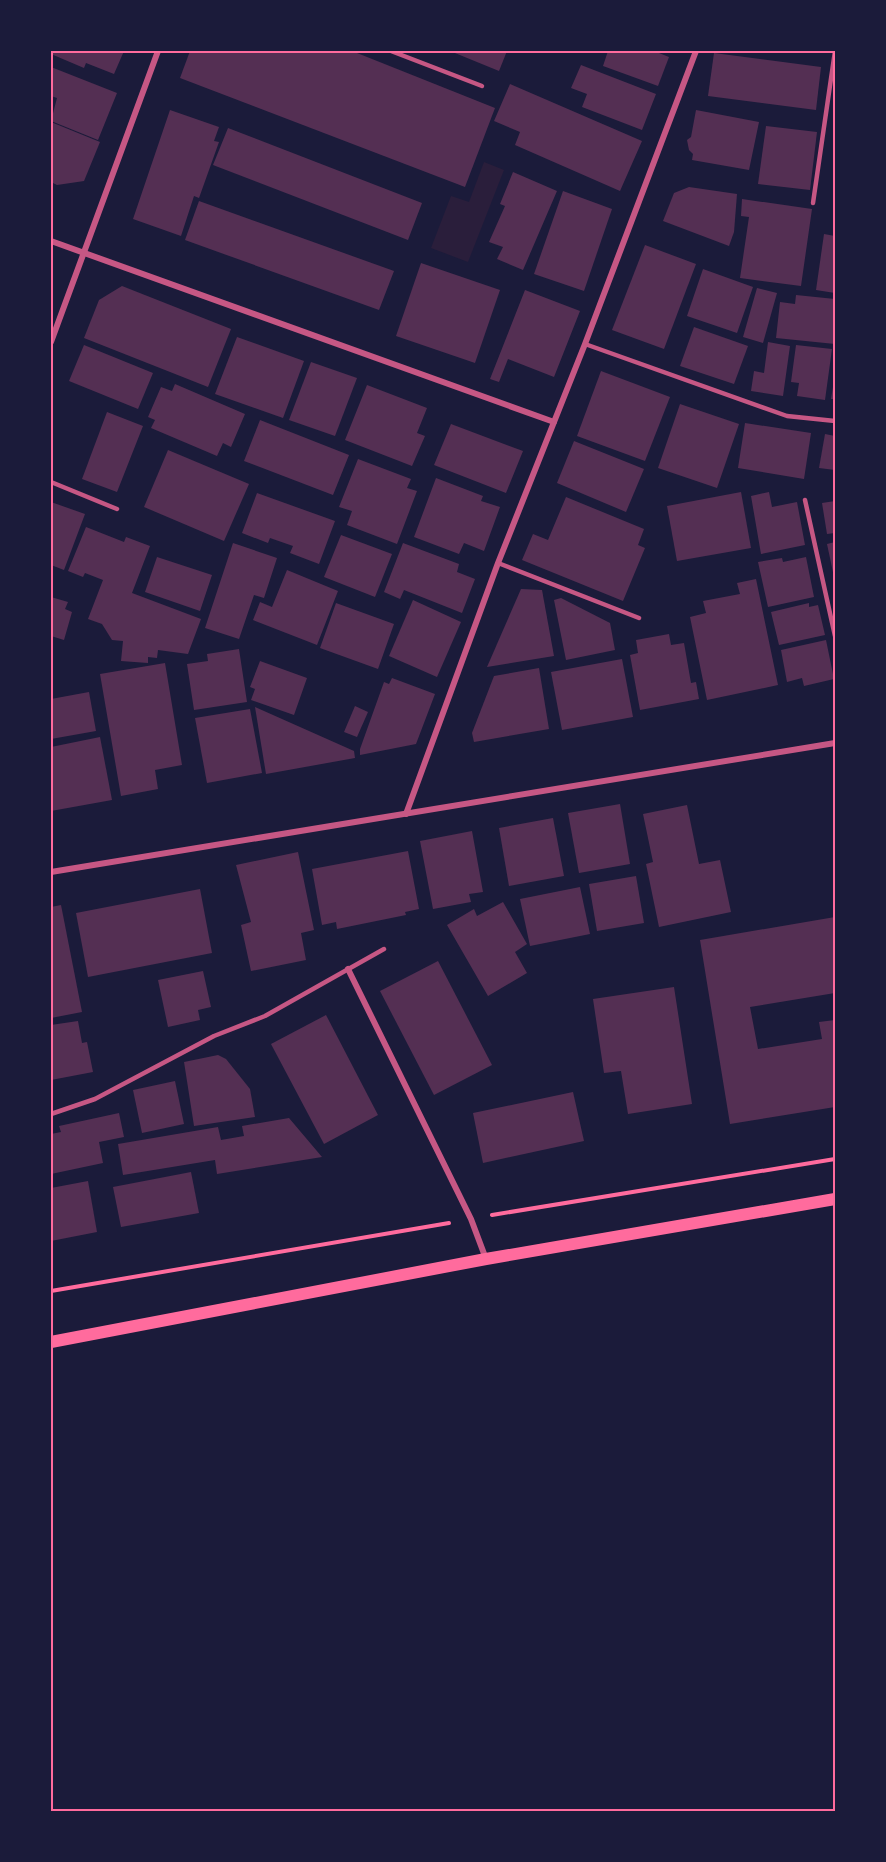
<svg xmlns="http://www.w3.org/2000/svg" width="886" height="1862" font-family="'Space Grotesk',sans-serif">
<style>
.green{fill:#2a1e3b}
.building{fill:#542f53}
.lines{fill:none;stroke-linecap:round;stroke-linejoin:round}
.path{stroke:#ff6b9d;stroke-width:4}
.service{stroke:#c65784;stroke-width:4.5}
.minor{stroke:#c65784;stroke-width:6}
.secondary{stroke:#ff6b9d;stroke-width:12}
.neatline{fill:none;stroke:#ff6b9d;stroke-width:2}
</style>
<rect width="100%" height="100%" fill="#1b1b3a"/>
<polygon class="green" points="484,162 504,170 468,262 431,248 451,196 469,202"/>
<g class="building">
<polygon points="51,51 124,51 114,74 86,63 84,68 51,54"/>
<polygon points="190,51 352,51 495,108 465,187 180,78"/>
<polygon points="450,51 507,51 499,71"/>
<polygon points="608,51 654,51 669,57 658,86 603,66"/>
<polygon points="714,53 821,67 816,110 708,96"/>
<polygon points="581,65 656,94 642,130 582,107 587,94 571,88"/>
<polygon points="51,67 117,93 98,140 51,121 57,98 51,96"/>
<polygon points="510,84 642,141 620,191 515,145 520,132 494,121"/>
<polygon points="170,110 219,127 214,141 219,142 199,198 194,196 181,236 133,219"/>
<polygon points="696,110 759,122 749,170 692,160 693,154 689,150 687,140 691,137"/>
<polygon points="51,122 100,142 84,181 57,185 51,182"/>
<polygon points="766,126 817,132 810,190 758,184"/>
<polygon points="228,128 422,203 408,240 213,165"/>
<polygon points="513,172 557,191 523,270 497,259 503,247 489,242 505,206 500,204"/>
<polygon points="689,187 737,194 734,232 729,246 663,221 674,193"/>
<polygon points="563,191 612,209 584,291 534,274"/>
<polygon points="742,199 812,209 801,286 740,278 749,217 741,216"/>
<polygon points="199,201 394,271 379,310 185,240"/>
<polygon points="824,234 835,236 835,293 816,290"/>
<polygon points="645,245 696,264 664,349 612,330"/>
<polygon points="421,263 500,290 475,363 396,336"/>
<polygon points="703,269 753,287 737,333 687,316"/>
<polygon points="122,286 231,329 208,387 84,338 99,300"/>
<polygon points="757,288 777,293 763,343 743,337"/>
<polygon points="525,290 580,311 554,377 508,359 499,382 490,379"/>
<polygon points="796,295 835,299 835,344 776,338 780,302 795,304"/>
<polygon points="694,327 748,346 734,384 680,366"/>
<polygon points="237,337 304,361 283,418 215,394"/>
<polygon points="768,342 790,346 783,396 751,391 754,371 764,373"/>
<polygon points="84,345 153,373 138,409 69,381"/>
<polygon points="796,345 832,349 825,400 797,396 799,383 791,382"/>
<polygon points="311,362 357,378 335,436 289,420"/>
<polygon points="601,371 670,397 645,461 577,436"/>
<polygon points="834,381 835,382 835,399 831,399"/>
<polygon points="175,384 245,414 231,447 223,443 217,456 151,428 155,420 148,417 161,387 172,391"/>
<polygon points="367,385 427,408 417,433 425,436 412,466 345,440"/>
<polygon points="680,404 739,424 717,488 658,468"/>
<polygon points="107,412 143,426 117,492 82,479"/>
<polygon points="260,420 349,455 333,495 244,461"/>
<polygon points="745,423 811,433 804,479 738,468"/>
<polygon points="451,424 523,451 506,493 434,465"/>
<polygon points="825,434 835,436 835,470 819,468"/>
<polygon points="574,441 644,469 626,512 557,483"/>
<polygon points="168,450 249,484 224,541 144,507"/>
<polygon points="358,459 411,479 407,488 417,491 397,544 347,525 352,511 339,507"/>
<polygon points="436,478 483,496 481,501 500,507 484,551 464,543 459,554 414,537"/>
<polygon points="741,492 751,548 677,561 667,506"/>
<polygon points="769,492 772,507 797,502 805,545 761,554 751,496"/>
<polygon points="257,493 335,521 319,564 290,553 293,546 270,538 268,543 242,533"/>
<polygon points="566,497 644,529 638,545 645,548 623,601 522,560 533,534 548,540"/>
<polygon points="835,501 835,533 827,534 822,503"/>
<polygon points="51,502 85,514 64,570 51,565"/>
<polygon points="86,527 124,542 126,537 150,546 132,593 201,619 188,654 158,650 157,658 148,657 148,663 121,661 123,641 112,640 102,624 88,619 103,580 85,573 83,577 68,571"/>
<polygon points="341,535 392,554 375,597 324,577"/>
<polygon points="835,542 835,577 834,577 827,544"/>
<polygon points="233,543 277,558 264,598 254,595 239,639 205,628"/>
<polygon points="403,543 459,564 457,572 475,579 462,613 404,590 400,599 384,592"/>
<polygon points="157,557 212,575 200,611 145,592"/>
<polygon points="806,557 814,597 768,607 758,562 782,558 783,562"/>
<polygon points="287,570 338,591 317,645 253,620 260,602 272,607"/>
<polygon points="756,579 778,685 707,700 690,617 706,613 703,601 740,594 737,583"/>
<polygon points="521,589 542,590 554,656 487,667"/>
<polygon points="51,597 68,602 65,609 72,612 64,640 51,636"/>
<polygon points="561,598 610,623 615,650 566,660 554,600"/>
<polygon points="413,600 461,622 437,677 389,656"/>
<polygon points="336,603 394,624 378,669 320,648"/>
<polygon points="809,603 809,607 818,605 825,635 779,645 771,612"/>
<polygon points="669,634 671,645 684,643 691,683 696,682 699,699 640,710 630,655 638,653 636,640"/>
<polygon points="826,640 834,679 804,686 802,678 787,682 781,650"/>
<polygon points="239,649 247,702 194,710 187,664 208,661 207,654"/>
<polygon points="622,659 633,717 562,730 551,672"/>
<polygon points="260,661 307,678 294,715 251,700 255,689 250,687"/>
<polygon points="165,663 182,765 155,770 158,789 121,796 100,674"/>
<polygon points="539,668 549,729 474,742 472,733 494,676"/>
<polygon points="392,678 435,694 416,744 360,755 360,749 384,682 389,684"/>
<polygon points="89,692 96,731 51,739 51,699"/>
<polygon points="355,706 368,712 357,737 344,732"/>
<polygon points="255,707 354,751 355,758 266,774"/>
<polygon points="250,709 262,773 207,783 195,718"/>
<polygon points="100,737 112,800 51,811 51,747"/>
<polygon points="620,804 630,864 579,873 568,813"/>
<polygon points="687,805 699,864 720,860 731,912 659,927 646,864 653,862 643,814"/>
<polygon points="553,818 564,876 509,886 499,828"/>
<polygon points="472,831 483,892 469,894 471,902 433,909 420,841"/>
<polygon points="408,851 419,909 405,912 406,915 337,929 336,922 322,925 312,869"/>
<polygon points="298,852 314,930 301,933 306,960 251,971 241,925 251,922 236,865"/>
<polygon points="636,876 644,923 597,931 589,884"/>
<polygon points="580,887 590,934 530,946 520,899"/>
<polygon points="200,889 212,953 88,977 76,913"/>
<polygon points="503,902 527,944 515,952 527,973 488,996 447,925 474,909 477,916"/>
<polygon points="61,905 82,1012 51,1018 51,907"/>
<polygon points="835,917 835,993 750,1007 758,1049 822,1039 819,1022 835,1020 835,1107 730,1124 700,940"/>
<polygon points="438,961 492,1065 434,1095 380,991"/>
<polygon points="203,971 211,1007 198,1010 200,1020 168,1027 158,980"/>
<polygon points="674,987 692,1104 628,1114 621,1071 604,1073 593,999"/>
<polygon points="326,1015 378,1115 324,1144 271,1044"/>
<polygon points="78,1021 82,1043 87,1042 93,1072 51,1080 51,1025"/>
<polygon points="218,1055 226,1059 250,1089 255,1117 194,1126 184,1062"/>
<polygon points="175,1081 184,1124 142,1133 133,1090"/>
<polygon points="573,1092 584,1141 483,1163 473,1113"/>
<polygon points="119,1113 124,1137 99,1142 103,1163 51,1174 51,1134 61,1132 59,1126"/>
<polygon points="289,1118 322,1157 217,1174 215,1160 123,1175 118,1144 218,1127 221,1140 244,1136 242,1126"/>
<polygon points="191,1172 199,1213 121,1227 113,1187"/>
<polygon points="88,1181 97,1232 51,1241 51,1188"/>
</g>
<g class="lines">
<g class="path">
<polyline points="492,1215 835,1159"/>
<polyline points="51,1291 449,1223"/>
</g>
<g class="service">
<polyline points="391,51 482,86"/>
<polyline points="813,203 835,51"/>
<polyline points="585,344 787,416 835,421"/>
<polyline points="51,482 117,509"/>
<polyline points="805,500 835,636"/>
<polyline points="498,563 639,618"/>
<polyline points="51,1114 95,1099 214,1036 265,1016 384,949"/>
</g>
<g class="minor">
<polyline points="51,241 554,422"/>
<polyline points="51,342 158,51"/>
<polyline points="406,814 498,563 585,344 696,51"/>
<polyline points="51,872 835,743"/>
<polyline points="348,969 471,1219 486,1259"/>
</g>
<polyline class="secondary" points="51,1342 486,1259 835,1199"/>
</g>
<rect width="886" height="1862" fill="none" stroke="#1b1b3a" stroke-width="105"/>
<rect x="52" y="52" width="782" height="1758" class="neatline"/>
</svg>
